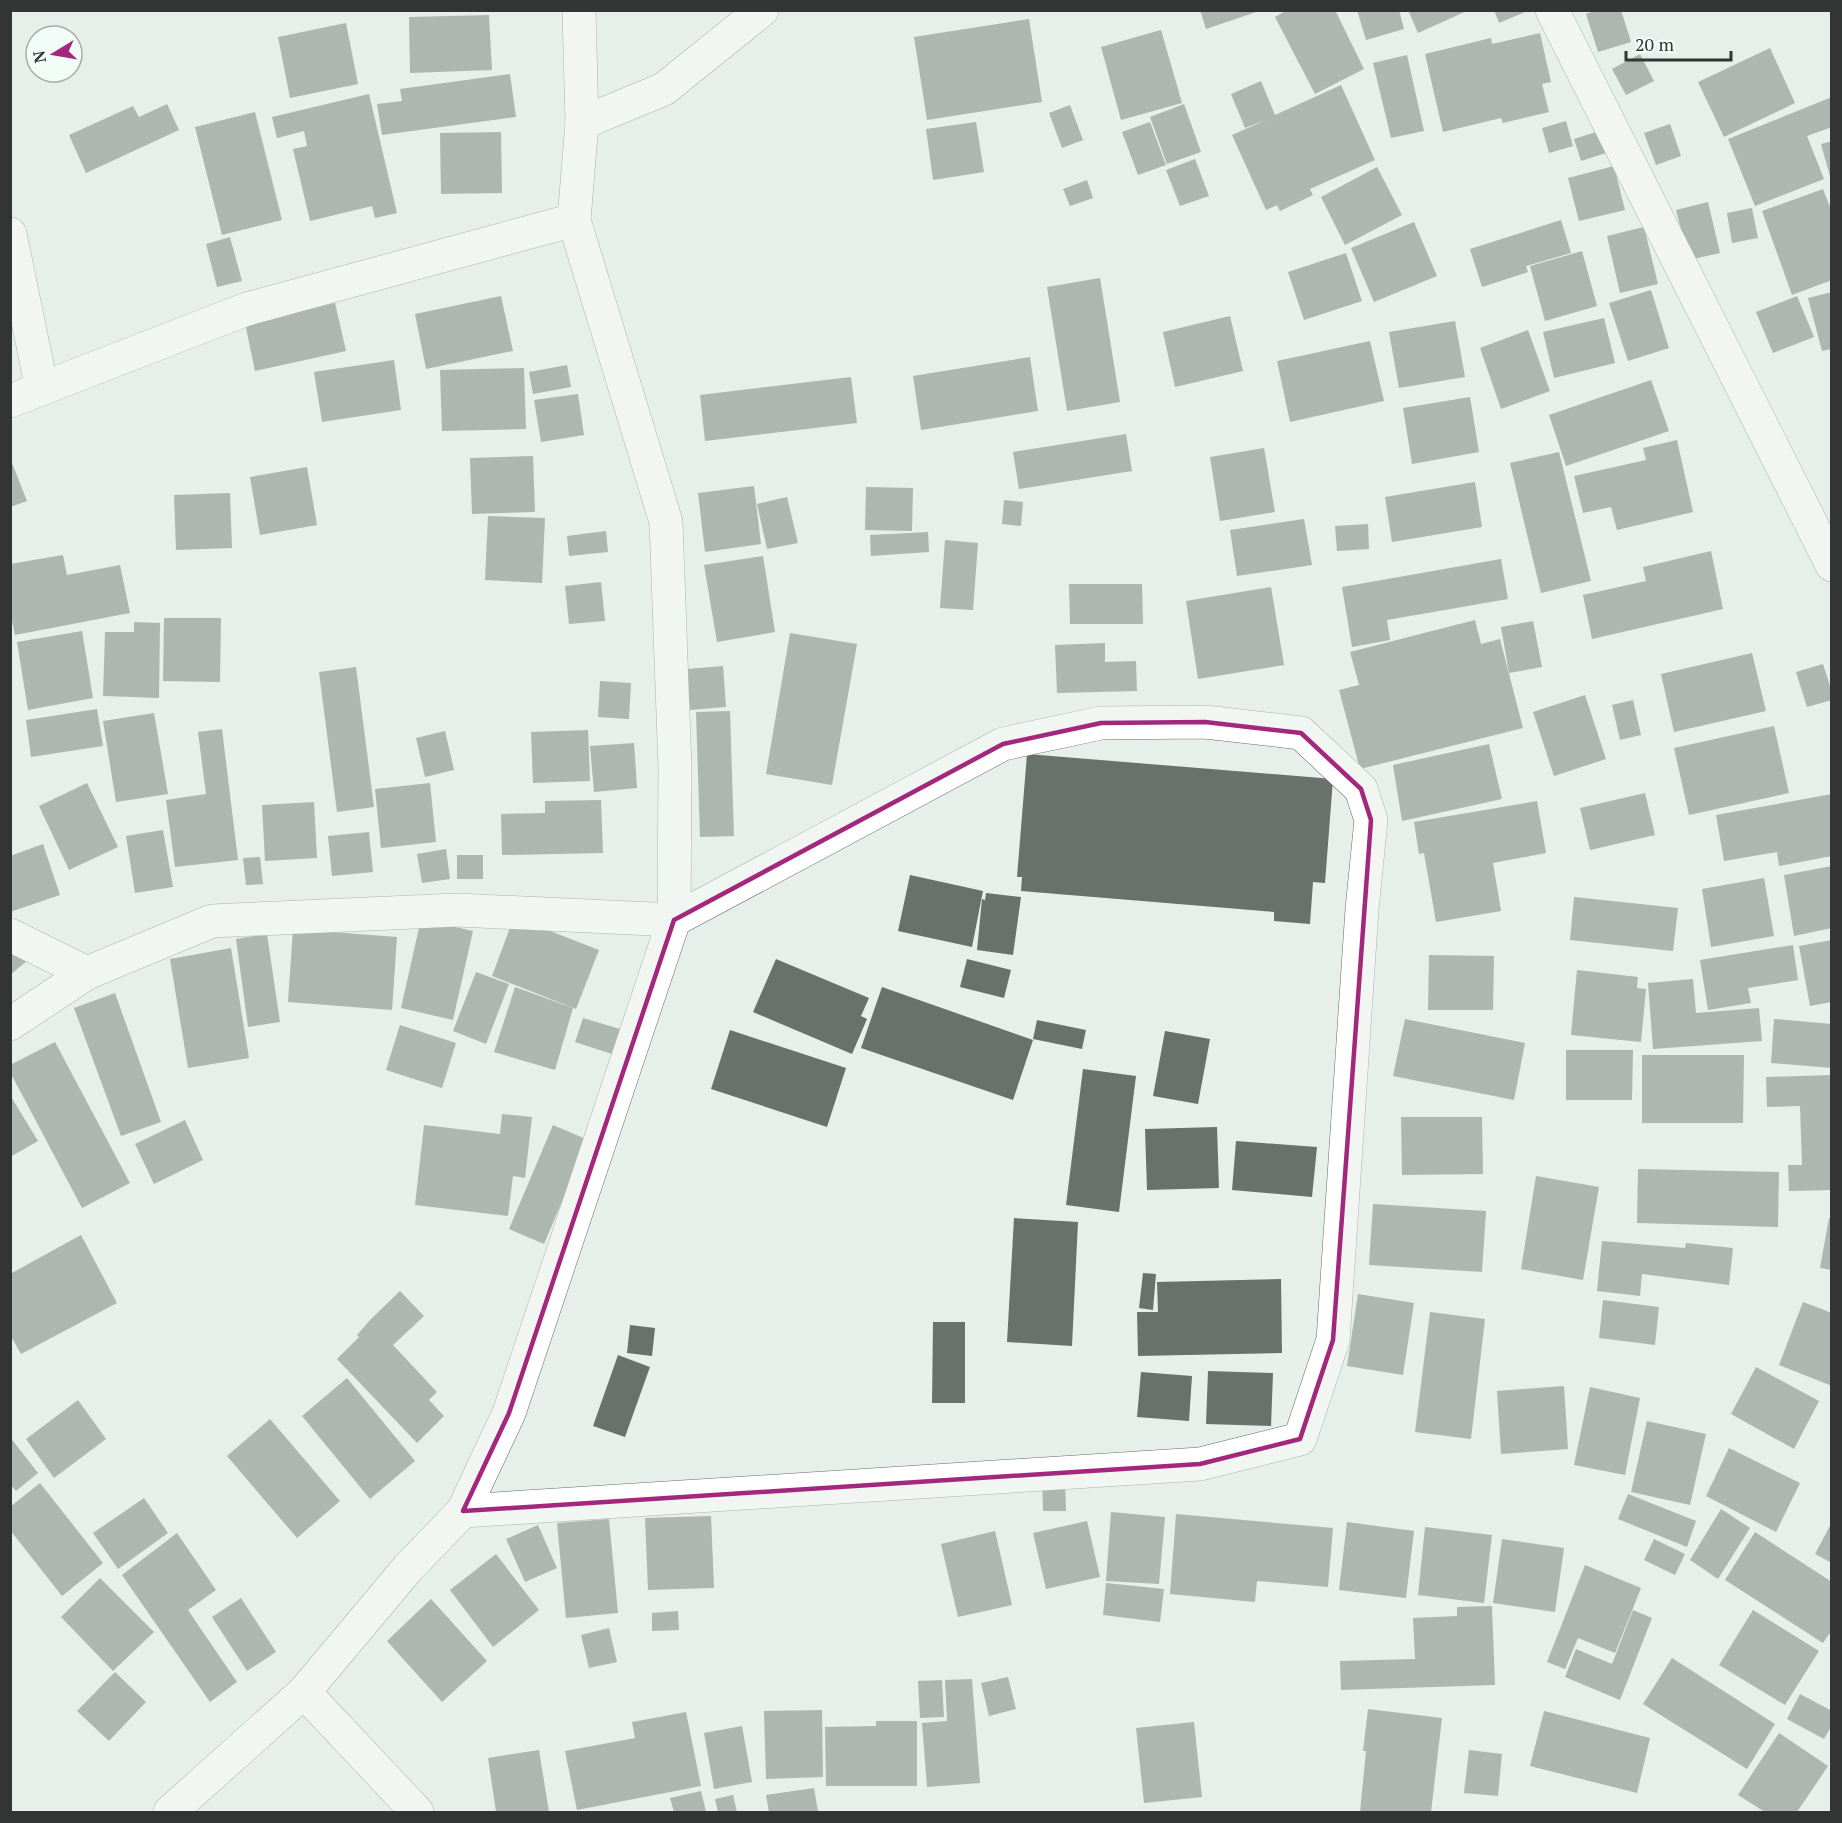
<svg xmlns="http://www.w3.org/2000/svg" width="1842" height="1823" font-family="'PT Serif',serif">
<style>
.building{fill:#69716c}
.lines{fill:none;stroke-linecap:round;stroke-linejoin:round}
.minor-casing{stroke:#656e69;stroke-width:34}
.minor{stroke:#fff;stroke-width:33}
.marked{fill:none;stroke:#a2277d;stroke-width:4.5;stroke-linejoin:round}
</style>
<rect width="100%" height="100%" fill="#e6efea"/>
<g class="building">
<polygon points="1200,10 1259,10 1259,11 1206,29"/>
<polygon points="1287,10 1335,10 1364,69 1315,94 1275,17"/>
<polygon points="1357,10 1399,10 1404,29 1366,40"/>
<polygon points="1408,10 1469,10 1418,33"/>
<polygon points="1494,10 1524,10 1525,12 1499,23"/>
<polygon points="1597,10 1621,10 1631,42 1598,52 1586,14"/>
<polygon points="489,15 492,70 410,73 409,17"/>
<polygon points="1029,19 1042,102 927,120 914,37"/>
<polygon points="346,23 358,84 290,98 278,37"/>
<polygon points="1161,30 1182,103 1121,120 1101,47"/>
<polygon points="1540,33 1551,82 1542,84 1549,112 1503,123 1501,118 1443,132 1425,54 1491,38 1492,44"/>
<polygon points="1770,48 1795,103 1724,137 1698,82"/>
<polygon points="1640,54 1654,81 1626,95 1612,69"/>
<polygon points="1407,55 1424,131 1391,138 1373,63"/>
<polygon points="510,74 516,117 382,135 377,104 402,101 400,89"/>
<polygon points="1261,81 1275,115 1341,85 1375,160 1310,189 1313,195 1280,211 1277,205 1266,210 1232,135 1268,119 1245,128 1231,94"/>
<polygon points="369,94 397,213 375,218 372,206 310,221 293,149 307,146 304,131 277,138 272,117"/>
<polygon points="1832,97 1832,127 1807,136 1824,179 1755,206 1728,139"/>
<polygon points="167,104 179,130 86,173 69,135 133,106 139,117"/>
<polygon points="1184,104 1201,152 1167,164 1150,117"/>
<polygon points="1070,105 1083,140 1062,148 1049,113"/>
<polygon points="255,112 282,220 222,235 195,127"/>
<polygon points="1566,121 1573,146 1549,153 1542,128"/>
<polygon points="976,122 984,172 933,180 926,129"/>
<polygon points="1150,122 1166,165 1138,175 1122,132"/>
<polygon points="1670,124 1681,156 1656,165 1644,133"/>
<polygon points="1602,130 1609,152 1581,161 1574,139"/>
<polygon points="501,132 502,193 441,194 440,133"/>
<polygon points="1832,141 1832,180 1831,180 1821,144"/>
<polygon points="1195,159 1209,196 1180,206 1166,170"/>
<polygon points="1614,166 1625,210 1579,221 1568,178"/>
<polygon points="1377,167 1402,215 1345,245 1321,197"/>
<polygon points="1087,180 1093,198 1070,206 1063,189"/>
<polygon points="1823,189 1832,212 1832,280 1792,295 1762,211"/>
<polygon points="1708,202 1720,253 1689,260 1676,210"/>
<polygon points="1752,208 1758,238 1732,243 1727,213"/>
<polygon points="1561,220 1571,253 1526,266 1528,272 1482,287 1470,249"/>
<polygon points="1414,222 1437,276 1374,302 1351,248"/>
<polygon points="1644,227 1658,284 1620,293 1607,236"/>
<polygon points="230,237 242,281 217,287 206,244"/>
<polygon points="1582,251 1597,306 1545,321 1530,266"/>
<polygon points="1346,253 1362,301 1304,320 1288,272"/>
<polygon points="1100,278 1120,402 1067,411 1047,287"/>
<polygon points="1651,290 1669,348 1628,361 1609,303"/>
<polygon points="1832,292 1832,349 1822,351 1808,298"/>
<polygon points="501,296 513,351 426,369 415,314"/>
<polygon points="1797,296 1814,337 1773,353 1756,312"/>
<polygon points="335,303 346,351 255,371 245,323"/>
<polygon points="1230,316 1243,371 1175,387 1163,332"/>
<polygon points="1604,318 1615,363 1554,378 1543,332"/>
<polygon points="1455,321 1465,377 1399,388 1389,332"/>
<polygon points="1528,330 1550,391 1501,409 1480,348"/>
<polygon points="1370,341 1384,401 1290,422 1277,361"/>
<polygon points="1030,357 1038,411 921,430 913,376"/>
<polygon points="394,360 401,410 322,422 314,372"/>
<polygon points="567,365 571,387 533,394 529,372"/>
<polygon points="524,368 526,429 442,431 440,370"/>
<polygon points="851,377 857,423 705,441 700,395"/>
<polygon points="1651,380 1669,431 1566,466 1549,415"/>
<polygon points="578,394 584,435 541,442 534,400"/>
<polygon points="1470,397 1479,452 1412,464 1403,408"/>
<polygon points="1126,434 1132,471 1019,489 1013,452"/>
<polygon points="1677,440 1693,512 1617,530 1611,507 1583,513 1574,476 1646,460 1643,448"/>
<polygon points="1264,448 1275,512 1220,521 1210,457"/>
<polygon points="1559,452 1591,581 1541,593 1510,463"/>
<polygon points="533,456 535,512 472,514 470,458"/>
<polygon points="10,458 27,501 10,507"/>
<polygon points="307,467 317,525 260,535 250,477"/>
<polygon points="1475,482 1482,527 1392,542 1385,497"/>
<polygon points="754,486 761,544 705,552 698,493"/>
<polygon points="866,487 913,488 912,531 865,530"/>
<polygon points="230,493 232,548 176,550 174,495"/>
<polygon points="787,497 798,543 767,549 757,504"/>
<polygon points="1004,500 1023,502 1021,526 1002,524"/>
<polygon points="488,516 545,518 542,583 485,580"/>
<polygon points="1304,519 1312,565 1237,576 1230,530"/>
<polygon points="1368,524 1369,549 1337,551 1335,526"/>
<polygon points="606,531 608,552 569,556 567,536"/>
<polygon points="928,532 929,552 871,556 870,535"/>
<polygon points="945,540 978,543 973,610 940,608"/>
<polygon points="1711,551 1723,609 1592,639 1583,595 1646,581 1643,567"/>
<polygon points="63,555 67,575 120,565 130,613 15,635 10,611 10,564"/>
<polygon points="763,556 775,632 717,642 704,565"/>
<polygon points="1501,559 1508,599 1387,620 1390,640 1352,647 1342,587"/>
<polygon points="601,582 605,621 569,624 565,586"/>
<polygon points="1069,584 1142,584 1143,624 1070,624"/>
<polygon points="1271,587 1284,665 1198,679 1186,601"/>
<polygon points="164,618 221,618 220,682 163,681"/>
<polygon points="1475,620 1481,644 1500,639 1523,728 1360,769 1339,690 1359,685 1350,652"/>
<polygon points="1533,621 1542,667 1509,673 1501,627"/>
<polygon points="134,622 160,623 159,698 103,696 105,632 134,632"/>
<polygon points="82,631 93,698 28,710 17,642"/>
<polygon points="790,633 857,644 832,785 766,774"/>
<polygon points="1105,643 1105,662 1136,661 1137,691 1057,693 1055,645"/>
<polygon points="1752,653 1766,711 1674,732 1661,674"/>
<polygon points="1823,664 1832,692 1832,700 1807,707 1796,672"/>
<polygon points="723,666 726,707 690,710 687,669"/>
<polygon points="356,667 374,807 337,812 319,672"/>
<polygon points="600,681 631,683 629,719 598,717"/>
<polygon points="1585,695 1606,759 1554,776 1533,712"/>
<polygon points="1633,700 1641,735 1620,740 1612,705"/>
<polygon points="97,709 103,746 31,757 26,720"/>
<polygon points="730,711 734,836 700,837 696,712"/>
<polygon points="154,713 168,794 116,802 103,721"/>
<polygon points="1774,726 1789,793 1689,815 1674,748"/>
<polygon points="222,729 238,860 175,867 166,800 206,794 198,732"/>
<polygon points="588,730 590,781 533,783 531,732"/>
<polygon points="445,731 454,770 425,777 416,738"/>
<polygon points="634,743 637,788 594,792 590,746"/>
<polygon points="1489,744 1502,799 1402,821 1393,765"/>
<polygon points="1027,754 1333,779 1325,883 1313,882 1310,924 1274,921 1274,912 1021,891 1022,877 1017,877"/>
<polygon points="87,783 118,847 69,870 39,806"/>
<polygon points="430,783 436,842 381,848 375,789"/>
<polygon points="1645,793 1655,835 1590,850 1580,808"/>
<polygon points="1832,794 1832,856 1779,866 1777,852 1724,861 1716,815"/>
<polygon points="601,800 603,853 502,855 501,814 545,813 545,801"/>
<polygon points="1537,801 1546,853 1493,863 1501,911 1436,922 1424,853 1419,854 1414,822"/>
<polygon points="314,802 317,858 265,861 262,805"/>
<polygon points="163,830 173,887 135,893 126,836"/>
<polygon points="369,832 373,872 332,876 328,836"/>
<polygon points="43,844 60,895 10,912 10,856"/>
<polygon points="446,849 450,879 422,883 417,854"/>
<rect x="457" y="855" width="26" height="24"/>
<polygon points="260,857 263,884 246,885 243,858"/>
<polygon points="1832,866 1832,928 1794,936 1784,875"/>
<polygon points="910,875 983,891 972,947 898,931"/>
<polygon points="1764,878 1774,936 1711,947 1702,889"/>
<polygon points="986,893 1021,897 1013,955 977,950 982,899 985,900"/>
<polygon points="1574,897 1678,908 1673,951 1570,940"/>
<polygon points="514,917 599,950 576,1009 492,976"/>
<polygon points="421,919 473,931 453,1020 401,1008"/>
<polygon points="293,929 397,937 392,1010 288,1002"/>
<polygon points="267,934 280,1022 248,1027 236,939"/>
<polygon points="10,940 27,961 10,975"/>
<polygon points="1832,940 1832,1002 1810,1006 1799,946"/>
<polygon points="1793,945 1798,980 1748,988 1751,1003 1708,1010 1700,960"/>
<polygon points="231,948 249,1058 188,1068 170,959"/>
<polygon points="1429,955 1494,956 1493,1010 1428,1010"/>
<polygon points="776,959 869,998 861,1016 867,1019 852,1054 753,1012"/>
<polygon points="967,959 1011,970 1004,998 960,987"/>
<polygon points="1577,970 1638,977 1637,988 1646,989 1641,1042 1571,1035"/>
<polygon points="476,972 509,984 486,1044 453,1031"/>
<polygon points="1693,979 1696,1013 1759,1008 1762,1041 1653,1049 1648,983"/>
<polygon points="515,987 573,1008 555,1070 494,1052"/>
<polygon points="882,987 1033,1040 1013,1100 861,1048"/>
<polygon points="115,993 161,1122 121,1136 74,1008"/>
<polygon points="583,1018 620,1029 612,1054 575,1042"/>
<polygon points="1405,1019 1525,1043 1514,1100 1393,1076"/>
<polygon points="1774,1019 1832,1024 1832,1068 1771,1063"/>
<polygon points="1037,1020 1086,1030 1082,1049 1033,1039"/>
<polygon points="400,1025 456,1043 442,1088 386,1070"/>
<polygon points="730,1030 846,1068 827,1127 711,1089"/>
<polygon points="1165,1031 1210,1039 1198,1104 1153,1096"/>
<polygon points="55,1042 130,1183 82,1208 10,1072 10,1065"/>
<polygon points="1566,1050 1633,1050 1632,1100 1566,1100"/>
<polygon points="1642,1055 1744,1055 1743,1123 1642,1123"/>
<polygon points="1083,1069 1136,1076 1119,1212 1066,1205"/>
<polygon points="1832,1075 1832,1190 1789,1191 1788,1165 1802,1165 1800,1106 1767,1107 1766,1077"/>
<polygon points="10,1095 38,1141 10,1157"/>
<polygon points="502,1114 532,1117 525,1178 513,1176 508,1216 415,1205 424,1125 500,1134"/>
<polygon points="1401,1117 1482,1117 1483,1174 1402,1175"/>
<polygon points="185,1120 203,1160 154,1184 135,1144"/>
<polygon points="553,1125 588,1140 544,1244 509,1229"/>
<polygon points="1217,1127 1219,1188 1147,1190 1145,1129"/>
<polygon points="1236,1141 1317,1147 1312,1197 1232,1190"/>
<polygon points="1638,1169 1779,1172 1778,1227 1637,1223"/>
<polygon points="1536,1176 1599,1187 1583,1280 1521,1269"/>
<polygon points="1373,1204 1486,1211 1482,1272 1369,1265"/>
<polygon points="1014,1218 1078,1222 1072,1346 1007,1342"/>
<polygon points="1829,1218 1832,1218 1832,1270 1820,1268"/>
<polygon points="81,1235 117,1303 21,1354 10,1335 10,1274"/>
<polygon points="1602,1241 1685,1248 1686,1243 1733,1248 1729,1285 1642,1274 1640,1296 1597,1291"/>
<polygon points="1143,1273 1156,1274 1153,1310 1139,1308"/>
<polygon points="1281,1279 1282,1353 1138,1356 1137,1312 1158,1312 1157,1282"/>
<polygon points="400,1291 424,1316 393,1345 437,1392 429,1400 444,1416 417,1443 337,1359 359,1337 357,1335 370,1320"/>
<polygon points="1358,1294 1414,1303 1403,1375 1347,1366"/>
<polygon points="1603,1300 1659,1307 1655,1345 1599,1338"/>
<polygon points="1803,1302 1832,1313 1832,1386 1779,1365"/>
<polygon points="1430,1312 1485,1319 1471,1439 1415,1432"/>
<polygon points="933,1322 965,1322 965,1403 932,1403"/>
<polygon points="630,1325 655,1328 652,1356 627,1353"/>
<polygon points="618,1355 650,1367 625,1437 593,1426"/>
<polygon points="1756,1367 1819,1401 1794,1449 1731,1414"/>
<polygon points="1208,1371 1273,1373 1271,1426 1206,1424"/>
<polygon points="1141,1372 1192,1376 1189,1421 1137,1417"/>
<polygon points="347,1378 415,1461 370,1499 302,1416"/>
<polygon points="1564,1386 1568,1449 1501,1454 1497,1391"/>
<polygon points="1590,1387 1640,1398 1625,1475 1574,1465"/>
<polygon points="78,1400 106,1439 54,1478 26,1439"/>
<polygon points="270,1419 340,1501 297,1538 227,1456"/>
<polygon points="1647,1421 1706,1434 1690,1505 1631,1492"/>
<polygon points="10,1437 38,1473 16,1491 10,1484"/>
<polygon points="1729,1448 1800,1483 1776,1532 1706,1496"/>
<polygon points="1042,1478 1065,1478 1066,1511 1043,1511"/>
<polygon points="40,1483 103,1563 62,1596 10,1530 10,1507"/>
<polygon points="1628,1494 1696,1521 1687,1547 1618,1519"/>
<polygon points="144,1498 168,1533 118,1569 93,1533"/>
<polygon points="1721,1509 1750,1528 1718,1579 1690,1560"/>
<polygon points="1111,1512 1165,1517 1159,1584 1106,1581"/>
<polygon points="1176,1514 1333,1528 1328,1587 1257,1581 1255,1602 1170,1594"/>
<polygon points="711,1516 714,1588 648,1590 645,1518"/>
<polygon points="609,1519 618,1613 566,1618 557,1523"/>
<polygon points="1087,1521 1100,1577 1046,1589 1033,1533"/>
<polygon points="1347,1522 1414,1531 1406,1598 1339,1590"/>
<polygon points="1832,1522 1832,1563 1815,1554"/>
<polygon points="538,1525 557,1568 525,1582 506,1539"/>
<polygon points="1425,1527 1492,1535 1484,1603 1418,1595"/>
<polygon points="995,1531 1012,1605 958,1617 941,1544"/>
<polygon points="1755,1532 1832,1582 1832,1630 1823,1643 1725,1580"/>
<polygon points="177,1533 216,1590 188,1610 237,1682 210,1702 122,1575"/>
<polygon points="1502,1539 1564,1548 1555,1612 1493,1603"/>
<polygon points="1654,1539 1685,1554 1675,1575 1644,1560"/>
<polygon points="496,1554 539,1610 493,1647 450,1590"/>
<polygon points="1585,1565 1641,1588 1615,1653 1578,1638 1565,1669 1547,1662"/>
<polygon points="100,1578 154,1632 113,1671 61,1617"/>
<polygon points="1106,1583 1164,1589 1160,1622 1103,1615"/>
<polygon points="241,1598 276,1652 247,1671 212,1617"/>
<polygon points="431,1599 487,1661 442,1702 387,1641"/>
<polygon points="1492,1606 1495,1685 1341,1690 1340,1661 1415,1659 1413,1618 1457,1616 1457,1607"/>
<polygon points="1633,1610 1652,1618 1620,1700 1565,1677 1576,1649 1612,1664"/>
<polygon points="1753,1610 1819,1651 1785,1705 1719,1665"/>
<polygon points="678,1611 679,1630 652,1631 652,1613"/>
<polygon points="609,1628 617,1662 589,1668 581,1635"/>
<polygon points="1672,1658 1775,1724 1747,1769 1643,1704"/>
<polygon points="115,1672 146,1702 109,1741 77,1711"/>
<polygon points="1008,1677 1016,1709 989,1716 981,1683"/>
<polygon points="972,1679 980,1783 927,1787 922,1723 947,1721 945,1680"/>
<polygon points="942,1680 944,1717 920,1718 918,1681"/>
<polygon points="1800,1694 1832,1711 1832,1725 1824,1739 1787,1719"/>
<polygon points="1368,1709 1442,1718 1431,1812 1360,1812 1366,1751 1363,1751"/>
<polygon points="822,1710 823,1777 766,1779 764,1711"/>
<polygon points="1544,1711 1650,1738 1637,1793 1530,1766"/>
<polygon points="686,1712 701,1786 577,1810 565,1751 635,1738 632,1722"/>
<polygon points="876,1721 917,1721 917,1786 826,1786 825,1727 876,1726"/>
<polygon points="1194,1722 1202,1797 1144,1803 1136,1728"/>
<polygon points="742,1726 752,1782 714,1789 704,1733"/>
<polygon points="1779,1733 1828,1766 1797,1812 1765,1812 1738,1795"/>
<polygon points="539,1750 549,1812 496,1812 488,1758"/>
<polygon points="1469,1750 1502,1754 1498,1796 1464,1793"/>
<polygon points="814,1788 818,1812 769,1812 766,1795"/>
<polygon points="701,1791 706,1812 674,1812 670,1798"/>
<polygon points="733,1795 737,1812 718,1812 715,1799"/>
</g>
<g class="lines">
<g class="minor-casing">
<g id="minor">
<polyline points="1552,10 1832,565"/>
<polyline points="582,123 664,89 762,10"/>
<polyline points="10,234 42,389"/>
<polyline points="10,401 247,309 574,220"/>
<polyline points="10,935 87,973"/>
<polyline points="10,1024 87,973 212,921 457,910 674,920 1003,744 1101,723 1205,722 1301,733 1361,789 1371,820 1362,909 1333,1340 1300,1439 1200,1464 463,1511"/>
<polyline points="304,1692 417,1812"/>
<polyline points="170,1812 304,1692 408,1568 463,1511 509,1413 674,920 675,768 666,522 574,220 582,123 579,10"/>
</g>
</g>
<use href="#minor" class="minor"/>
</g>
<path d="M0 0H1842V1823H0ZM1205,722L1301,733L1361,789L1371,820L1333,1340L1300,1439L1200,1464L463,1511L509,1413L674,920L1003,744L1101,723Z" fill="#e6efea" fill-opacity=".55" fill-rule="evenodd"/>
<path class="marked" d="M1205,722L1301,733L1361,789L1371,820L1333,1340L1300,1439L1200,1464L463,1511L509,1413L674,920L1003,744L1101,723Z"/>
<rect width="1842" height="1823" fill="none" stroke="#313533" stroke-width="24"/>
<g transform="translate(54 54) rotate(259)"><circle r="28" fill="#f3fdf7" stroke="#a5ada9" stroke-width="1.5"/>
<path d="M0-4.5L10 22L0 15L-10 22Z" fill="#a2277d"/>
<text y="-9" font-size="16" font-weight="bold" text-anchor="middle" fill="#313533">N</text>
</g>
<path d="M1626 51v9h105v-9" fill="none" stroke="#313533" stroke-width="3"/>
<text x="1635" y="51" font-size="18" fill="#313533" stroke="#f3fdf7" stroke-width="4.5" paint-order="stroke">20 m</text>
</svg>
